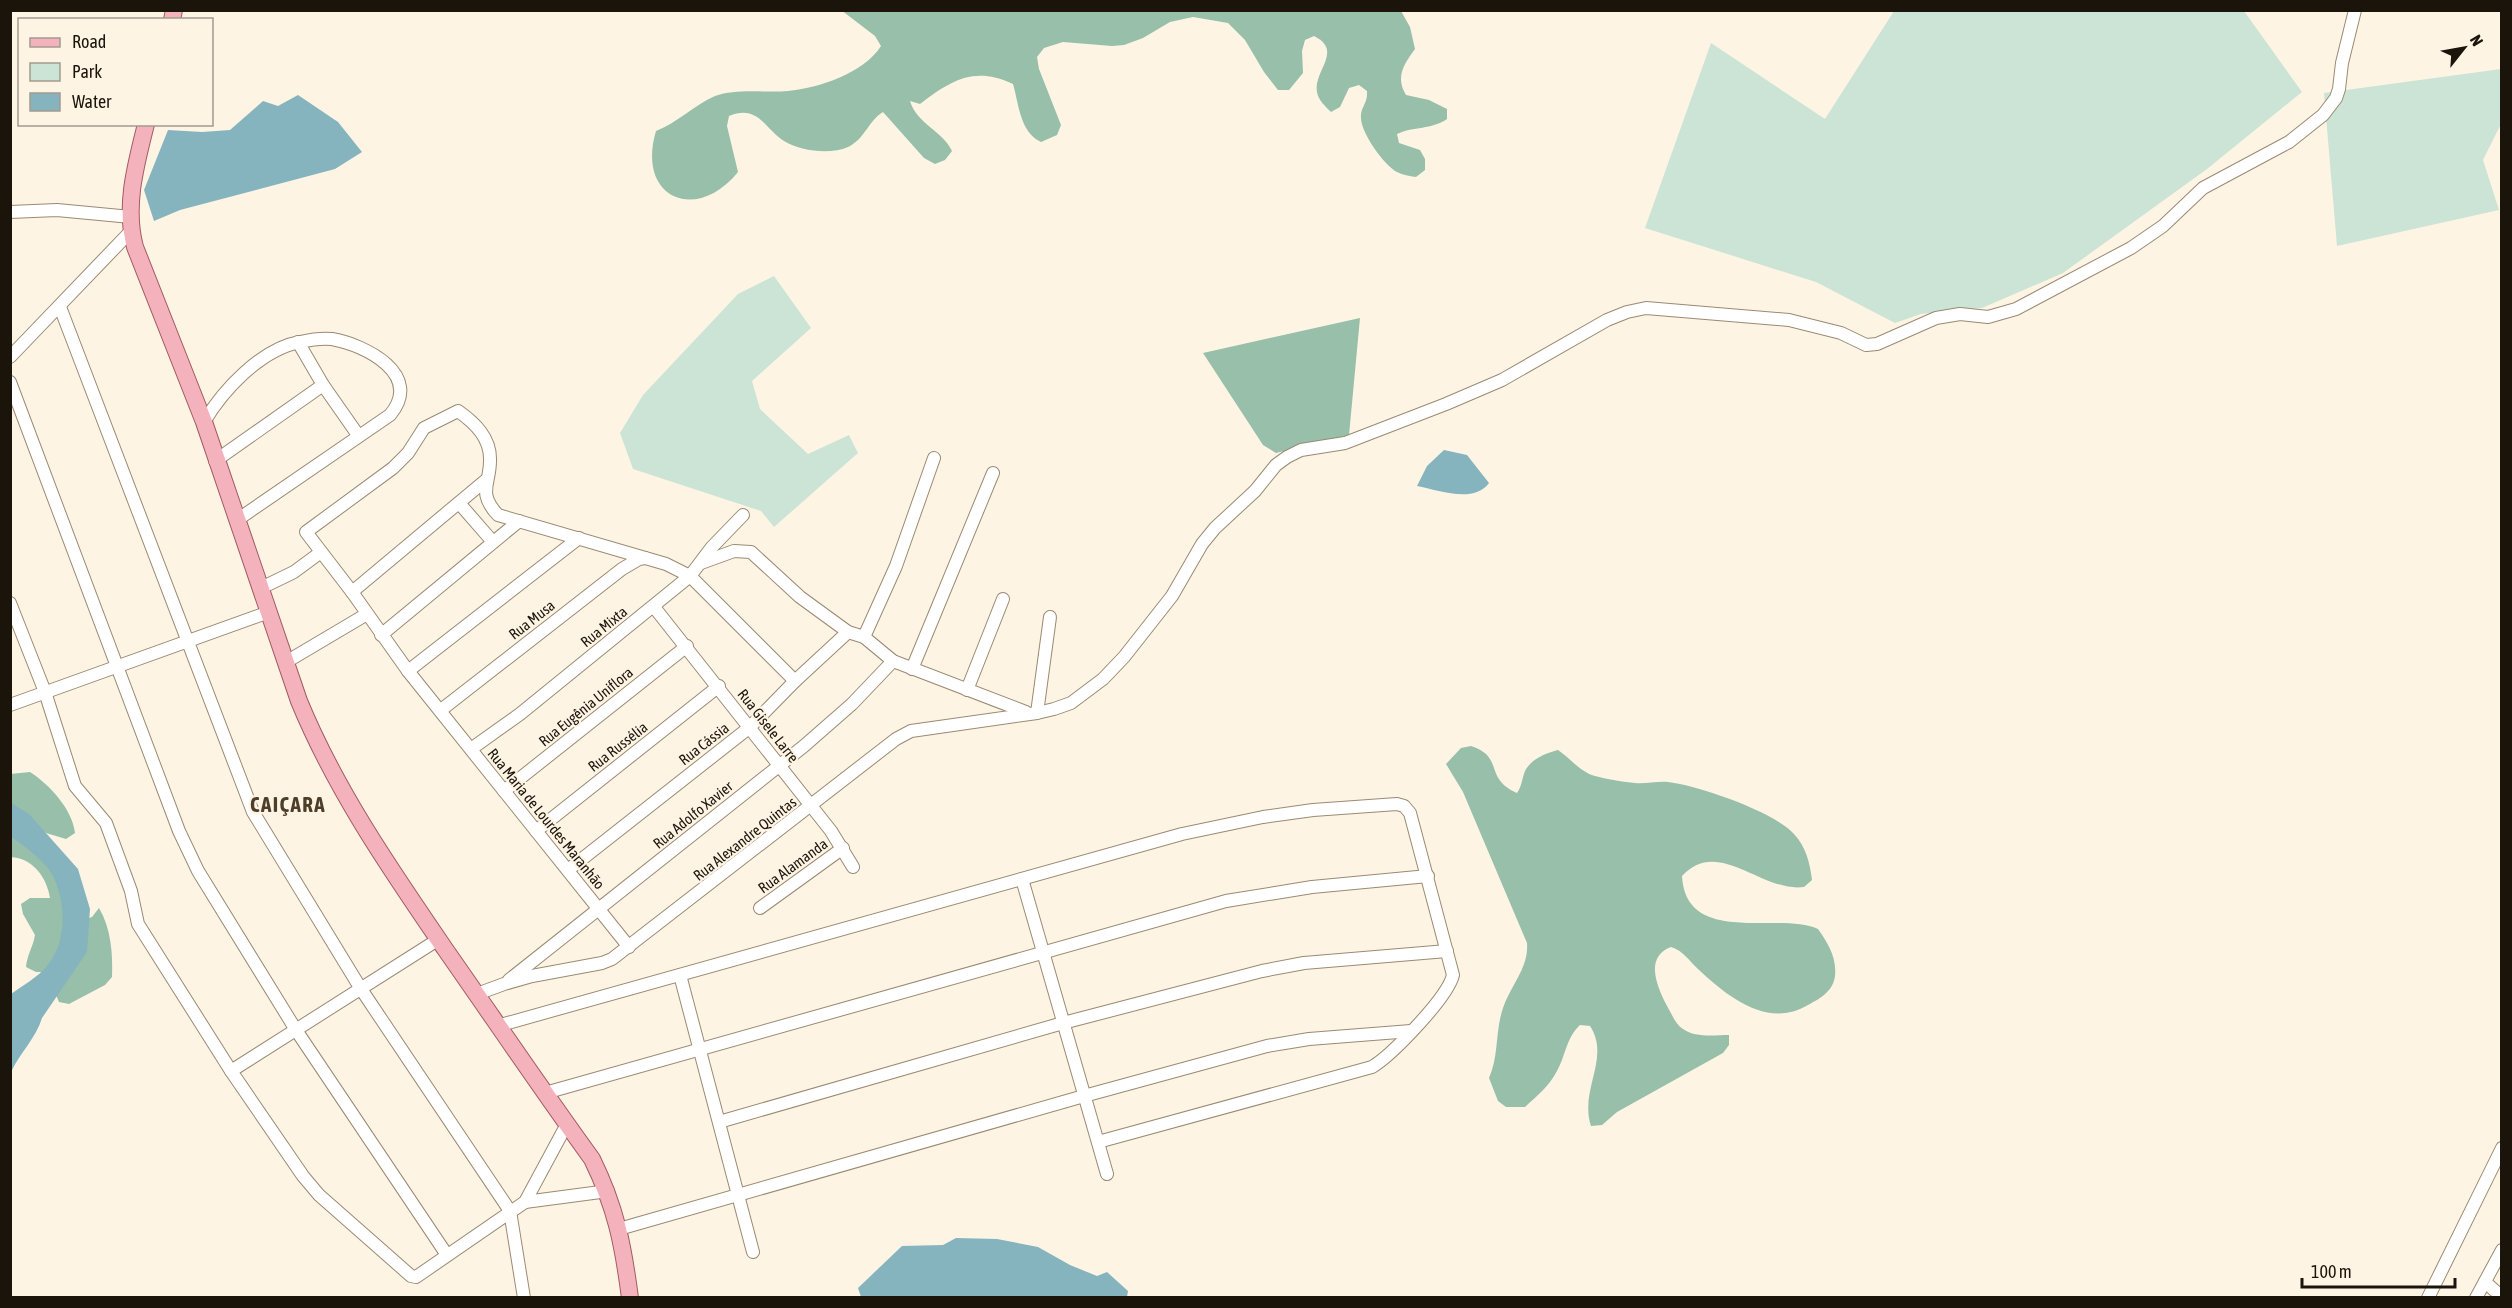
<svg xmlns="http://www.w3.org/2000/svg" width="2512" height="1308" font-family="'Asap Condensed',sans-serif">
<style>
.green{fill:#cbe4d5}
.forest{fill:#98bfa9}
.water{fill:#85b4be}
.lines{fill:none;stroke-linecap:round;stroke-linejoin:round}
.minor-casing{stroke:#9a8a73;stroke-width:14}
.major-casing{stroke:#a35a61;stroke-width:18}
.minor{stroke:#fff;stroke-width:12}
.major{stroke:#f4b3bc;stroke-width:16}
.labels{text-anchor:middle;stroke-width:4.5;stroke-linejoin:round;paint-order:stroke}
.street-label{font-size:15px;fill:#1a140b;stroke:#fef4e4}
.district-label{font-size:21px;font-weight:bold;letter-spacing:1.5px;fill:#4c3e29;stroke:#fef4e4}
</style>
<rect width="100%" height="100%" fill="#fef4e4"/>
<g class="green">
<polygon points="1894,11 2244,11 2302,92 2207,169 2063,273 1982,308 1921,314 1895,323 1816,282 1645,228 1711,43 1825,119"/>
<polygon points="2501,69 2501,124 2483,160 2499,210 2337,246 2324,93"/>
<polygon points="774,276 811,328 752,381 760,409 808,454 849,435 858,453 774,527 761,511 633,469 620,433 643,395 738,294"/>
</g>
<g class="forest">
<path d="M841,10L1401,11L1410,27L1415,49C1404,64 1395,77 1406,95L1429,100L1447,109V119C1431,130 1414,126 1397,134L1399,143L1420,150L1425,159V170L1416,177C1409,176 1403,175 1397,172C1384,165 1361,133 1361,118C1360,107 1368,104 1367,91L1359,85L1349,88L1340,107L1331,112C1326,107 1318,100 1317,92C1313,71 1344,51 1314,36L1305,40L1302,51L1303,73L1289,90H1278L1264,72L1245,40L1228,23L1193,17L1170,22L1143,38L1124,45L1112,46L1063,42L1044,48L1037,57L1039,69L1061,125L1057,135L1041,142C1020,132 1019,105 1013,84C974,66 952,80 920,104L910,101C917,124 943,131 952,151L945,160L935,164L924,158L883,112C868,121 865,139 848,147C830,155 800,151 784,141C764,128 758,104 729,116L727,126L738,172C696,224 636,198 656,131C677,123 694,105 715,96C737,88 765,93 788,91C819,88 864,73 881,46L875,36Z"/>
<polygon points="1360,318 1349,435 1276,453 1263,445 1203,353"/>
<path d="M1471,746C1505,757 1483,778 1517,793C1522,786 1522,778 1525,771C1531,759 1546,753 1558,750C1570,758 1580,772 1595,776C1605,779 1625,782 1635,783C1646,784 1657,781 1668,782C1697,785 1775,812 1794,834C1806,847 1810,863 1812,880L1804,887C1762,893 1718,836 1682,876C1686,947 1779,911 1818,929C1828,943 1837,958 1835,976C1833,991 1821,998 1808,1005C1768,1029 1728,997 1699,970C1689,961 1684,951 1671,947C1644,957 1657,987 1667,1006C1672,1014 1675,1024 1683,1029C1695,1038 1715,1035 1729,1035V1045L1723,1053L1617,1112L1602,1125L1591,1126C1579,1090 1611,1058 1590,1026L1580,1025C1566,1038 1566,1055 1557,1071C1550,1085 1537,1096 1525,1107H1506L1498,1101L1489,1078C1499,1056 1495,1031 1503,1008C1510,986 1529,968 1527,943L1463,792L1446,764L1461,748Z"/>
<path d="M30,772C50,785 72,809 75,833L66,839L46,833L11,810L10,774Z"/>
<path d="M11,830L30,839L83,920L92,917L99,908C111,928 113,954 112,977L105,985L69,1004L59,1002L46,972H36L26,967C27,955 33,947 35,935L23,914L21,904L30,898H50C47,878 33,858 11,857Z"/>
</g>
<g class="water">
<polygon points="298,95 338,122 362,152 335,169 180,210 154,221 144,190 168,130 202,132 230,130 263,101 278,106"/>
<path d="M1444,450L1467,455L1489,483C1474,504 1438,490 1417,486L1427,466Z"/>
<path d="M11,803L29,814L78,869L90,909L87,952L42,1018C36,1038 20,1053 11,1072V994C22,986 38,977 47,966C67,942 66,905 54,878C49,865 23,844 11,837Z"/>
<polygon points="956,1238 997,1239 1038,1247 1070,1265 1097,1276 1107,1272 1128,1291 1127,1297 861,1297 858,1288 902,1246 943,1245"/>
</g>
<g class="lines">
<g class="minor-casing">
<g id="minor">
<polyline points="10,212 57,210 131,217"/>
<polyline points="60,307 253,812 361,989 510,1211 524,1298"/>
<polyline points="298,342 323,385 358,435"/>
<polyline points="10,357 131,231"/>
<polyline points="10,382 179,831 198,871 296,1030 447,1255"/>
<path d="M204,422C223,390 261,349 300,342C309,340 323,338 332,339C366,345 424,375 390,415L237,520"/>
<polyline points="215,461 323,385"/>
<polyline points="459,503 493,542"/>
<polyline points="701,563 734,551 751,552 800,597 848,632 864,637 893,661 1026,712"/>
<polyline points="261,588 294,572 321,552"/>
<polyline points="352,592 486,480"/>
<polyline points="10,603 45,692 75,786 106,823 131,891 138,924 231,1071 303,1176 319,1195 411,1276 416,1277 525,1202 567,1124"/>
<polyline points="654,607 831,831 853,867"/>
<polyline points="381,635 519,521"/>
<polyline points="864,637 896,566 934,458"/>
<polyline points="286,662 367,614"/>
<polyline points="912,669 993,473"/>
<polyline points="408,671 579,538"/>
<polyline points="967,690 1003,599"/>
<polyline points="10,705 269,612"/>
<polyline points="441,710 622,569 639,559 645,558"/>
<polyline points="1037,713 1050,617"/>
<polyline points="471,749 520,714 690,576 712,547 743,515"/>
<polyline points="504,791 687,646"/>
<polyline points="536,831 719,686"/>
<polyline points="568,870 750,727 795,681 848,632"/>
<polyline points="1022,879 1107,1174"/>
<polyline points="760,908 843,848"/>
<path d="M629,947L408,671L352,592L306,532L393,468L408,453L424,428L458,411C475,423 491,438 490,461C490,484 477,493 498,515L666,564L690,576L795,681"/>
<polyline points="680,975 753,1252"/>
<polyline points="509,980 804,746 852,704 893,661"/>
<polyline points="477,994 504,984 532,976 602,963 612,959 896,739 911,731 1037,713 1054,709 1071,703 1103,679 1124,657 1172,596 1202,544 1215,528 1255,491 1276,465 1287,457 1301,450 1345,443 1446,404 1502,380 1607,320 1627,312 1646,308 1789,320 1841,333 1866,345 1877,344 1936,318 1960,314 1988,317 2016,309 2131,248 2163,226 2203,188 2289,142 2323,115 2336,98 2339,89 2342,63 2355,10"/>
<path d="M497,1026L1182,834L1263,817L1313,810L1397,804L1404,806L1410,813L1453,975C1448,997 1392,1055 1372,1067L1098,1142"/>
<polyline points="231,1071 439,939"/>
<polyline points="545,1093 1226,901 1312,887 1428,876"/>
<polyline points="719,1122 1063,1023 1262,971 1304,963 1447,951"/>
<polyline points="525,1202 608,1191"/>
<polyline points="619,1229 1084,1096 1267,1046 1309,1039 1411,1031"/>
<polyline points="2485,1282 2502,1297"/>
<polyline points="2428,1298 2502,1148"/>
<polyline points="2476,1298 2502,1250"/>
</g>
</g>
<g class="major-casing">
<g id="major">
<polyline points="172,20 174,10"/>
<path d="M146,124C136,164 124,206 135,247L204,422L299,701C336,791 391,870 445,949C494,1019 542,1090 592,1159C616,1208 623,1244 630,1298"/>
</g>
</g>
<use href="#minor" class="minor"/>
<use href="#major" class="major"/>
</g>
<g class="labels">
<g class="street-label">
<text transform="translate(532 620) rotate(-38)" y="5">Rua Musa</text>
<text transform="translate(604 627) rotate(-39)" y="5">Rua Mixta</text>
<text transform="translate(586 707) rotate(-39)" y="5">Rua Eugênia Uniflora</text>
<text transform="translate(768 726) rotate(52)" y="5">Rua Gisele Larre</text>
<text transform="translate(704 744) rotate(-38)" y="5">Rua Cássia</text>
<text transform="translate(618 747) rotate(-38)" y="5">Rua Russélia</text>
<text transform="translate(693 815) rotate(-39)" y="5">Rua Adolfo Xavier</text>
<text transform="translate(546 819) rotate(51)" y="5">Rua Maria de Lourdes Maranhão</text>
<text transform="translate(745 839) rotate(-38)" y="5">Rua Alexandre Quintas</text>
<text transform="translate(793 866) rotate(-36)" y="5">Rua Alamanda</text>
</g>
<g class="district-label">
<text x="288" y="812">CAIÇARA</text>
</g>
</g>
<rect width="2512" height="1308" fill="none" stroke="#1a140b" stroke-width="24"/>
<rect x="18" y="18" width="195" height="108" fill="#fef4e4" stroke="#a39a8d" stroke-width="1.5"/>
<rect x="30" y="38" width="30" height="9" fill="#f4b3bc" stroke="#a39a8d" stroke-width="1.5"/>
<text x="72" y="48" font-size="18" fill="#1a140b">Road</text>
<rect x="30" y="63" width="30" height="18" fill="#cbe4d5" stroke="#a39a8d" stroke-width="1.5"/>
<text x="72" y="78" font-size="18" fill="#1a140b">Park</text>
<rect x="30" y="93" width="30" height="18" fill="#85b4be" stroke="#a39a8d" stroke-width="1.5"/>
<text x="72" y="108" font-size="18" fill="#1a140b">Water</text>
<g transform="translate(2464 48) rotate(59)" stroke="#fef4e4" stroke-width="4.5" paint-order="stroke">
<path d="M0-4.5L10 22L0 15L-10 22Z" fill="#1a140b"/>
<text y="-9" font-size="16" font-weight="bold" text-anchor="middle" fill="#1a140b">N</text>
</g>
<path d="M2302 1278v9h153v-9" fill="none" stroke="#1a140b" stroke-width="3"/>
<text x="2311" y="1278" font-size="18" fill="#1a140b" stroke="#fef4e4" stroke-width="4.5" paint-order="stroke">100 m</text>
</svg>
